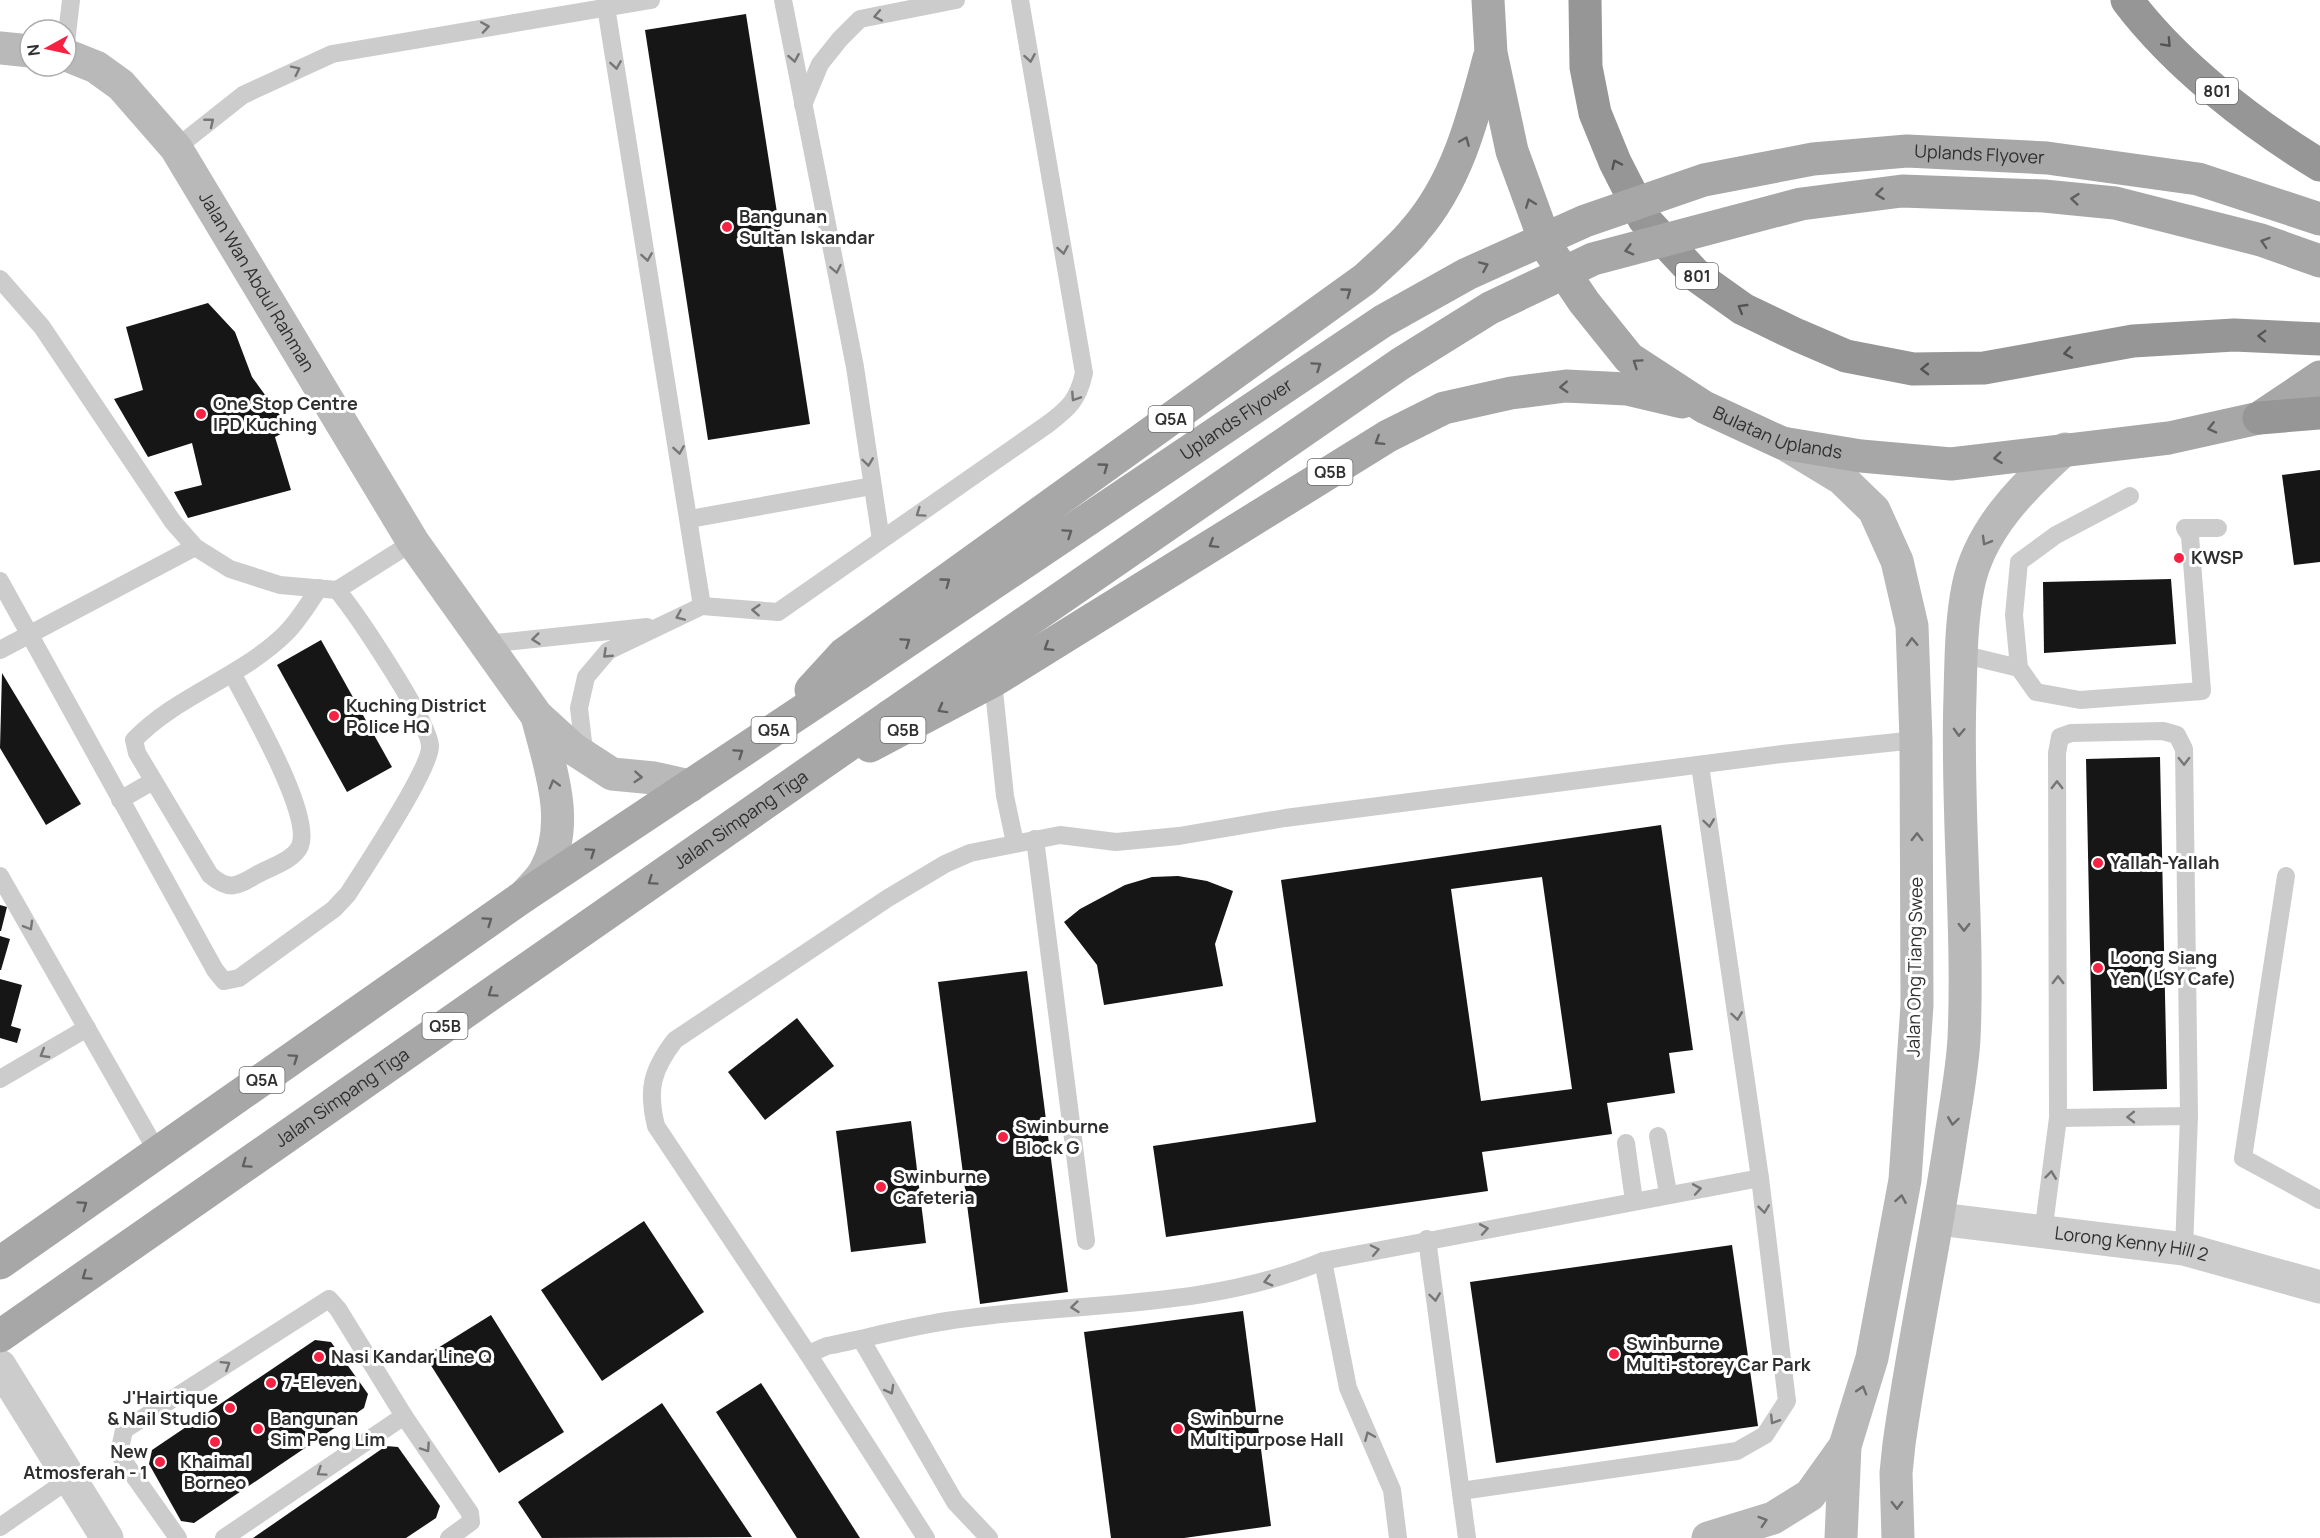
<svg xmlns="http://www.w3.org/2000/svg" width="2320" height="1538" font-family="Manrope,sans-serif">
<style>
.building{fill:#161616;fill-rule:evenodd}
.lines{fill:none;stroke-linecap:round;stroke-linejoin:round}
.lane{stroke:#ccc;stroke-width:18}
.street{stroke:#ccc;stroke-width:33}
.secondary{stroke:#b9b9b9;stroke-width:33}
.primary{stroke:#a7a7a7;stroke-width:33}
.highway{stroke:#969696;stroke-width:33}
.primary-bridge{stroke:#a7a7a7;stroke-width:33}
.oneway{stroke:#767676}
.oneway2{stroke:#535353}
.oneway3{stroke:#5f5f5f}
.oneway4{stroke:#6d6d6d}
.poi-dot{fill:#f62244;stroke:#fff;stroke-width:2}
.labels{text-anchor:middle;stroke-width:6;stroke-linejoin:round;paint-order:stroke}
.shield{fill:#fff;stroke:#6d6d6d;stroke-width:1.5}
.shield-label{font-size:16px;font-weight:bold;fill:#2f2f2f}
.street-label{font-size:18px;fill:#2f2f2f;stroke:#fff}
.poi-label{font-size:18px;font-weight:bold;fill:#2f2f2f;stroke:#fff;text-anchor:start}
</style>
<rect width="100%" height="100%" fill="#fff"/>
<g class="building">
<polygon points="746,14 810,424 708,440 645,30"/>
<polygon points="208,303 235,332 252,377 290,429 275,437 291,490 188,518 174,492 202,485 192,443 148,457 114,399 143,390 126,327"/>
<polygon points="2320,470 2320,562 2294,565 2282,475"/>
<polygon points="2171,579 2176,644 2044,653 2043,582"/>
<polygon points="321,640 392,767 347,792 277,665"/>
<polygon points="2,673 81,804 46,825 0,748"/>
<polygon points="2160,757 2167,1089 2093,1091 2086,759"/>
<path d="M1661,825L1693,1050L1669,1053L1675,1093L1607,1103L1612,1134L1482,1152L1488,1191L1166,1237L1153,1146L1316,1122L1281,880ZM1542,877L1572,1089L1481,1101L1451,889Z"/>
<polygon points="1178,876 1207,881 1233,891 1215,944 1223,986 1104,1005 1097,965 1064,922 1080,909 1125,885 1152,877"/>
<polygon points="0,905 7,907 1,931 0,931"/>
<polygon points="0,936 10,939 1,970 0,970"/>
<polygon points="1027,971 1068,1292 980,1304 938,982"/>
<polygon points="0,979 22,985 11,1026 21,1029 17,1043 0,1038"/>
<polygon points="797,1018 834,1066 765,1120 728,1072"/>
<polygon points="911,1121 926,1243 851,1252 836,1131"/>
<polygon points="644,1221 704,1312 602,1381 541,1290"/>
<polygon points="1732,1245 1758,1426 1496,1463 1470,1282"/>
<polygon points="1243,1311 1271,1526 1184,1538 1111,1538 1084,1332"/>
<polygon points="491,1315 564,1432 499,1473 425,1356"/>
<polygon points="315,1340 331,1342 368,1394 364,1408 194,1523 181,1521 149,1464 152,1450"/>
<polygon points="761,1383 860,1538 797,1538 716,1412"/>
<polygon points="662,1403 752,1537 542,1538 518,1502"/>
<polygon points="386,1446 398,1447 440,1506 436,1518 406,1538 253,1538"/>
</g>
<g class="lines">
<g class="lane">
<polyline points="783,0 855,367 881,540"/>
<polyline points="606,7 702,606"/>
<polyline points="66,43 71,0"/>
<polyline points="803,105 820,64 840,39 860,19 956,0"/>
<polyline points="176,148 243,95 332,54 651,0"/>
<polyline points="0,279 42,327 173,522 195,547 230,569 280,585 337,590 413,542"/>
<polyline points="2130,496 2056,535 2019,562 2014,615 2019,668 2036,692 2080,700 2202,691 2190,536 2185,528 2218,528"/>
<polyline points="690,519 872,486"/>
<path d="M0,581L215,970L224,981L239,978L334,909L348,894C364,869 431,768 430,746C429,721 356,613 337,590"/>
<polyline points="486,644 647,627"/>
<polyline points="0,650 195,547"/>
<polyline points="1961,654 2019,668"/>
<path d="M232,673C248,704 313,815 300,846C294,860 271,867 258,874C237,886 230,892 210,875L137,753L134,740C177,695 242,677 286,633C299,620 309,603 319,588"/>
<polyline points="993,681 1005,796 1015,843"/>
<path d="M589,759L583,742L579,708L586,677L608,651L702,606L778,612L1048,424C1069,408 1078,400 1084,373L1020,0"/>
<polyline points="120,800 153,781"/>
<polyline points="1035,839 1086,1241"/>
<polyline points="0,876 158,1153"/>
<polyline points="2286,876 2243,1158 2320,1200"/>
<polyline points="0,1079 87,1028"/>
<polyline points="2058,1118 2189,1116"/>
<polyline points="1658,1136 1668,1193"/>
<polyline points="1626,1143 1634,1201"/>
<polyline points="2043,1233 2058,1118 2057,753 2060,737 2071,733 2163,731 2177,735 2184,749 2189,1116 2184,1249"/>
<polyline points="1427,1239 1467,1538"/>
<polyline points="1323,1261 1348,1388 1392,1490 1398,1538"/>
<polyline points="861,1339 955,1502 989,1538"/>
<path d="M808,1354L827,1346C867,1338 907,1327 947,1321C1072,1301 1205,1311 1323,1261L1760,1178"/>
<polyline points="1461,1491 1737,1451 1765,1435 1787,1401 1760,1178 1700,765"/>
<polyline points="0,1527 71,1478"/>
<polyline points="178,1538 122,1459 121,1444 124,1430 329,1299 338,1309 404,1416 470,1513 471,1522 449,1538"/>
<polyline points="224,1538 404,1416"/>
<path d="M926,1538L808,1354L656,1126C647,1089 652,1070 675,1040L888,898L945,864L970,853L1060,835L1116,842L1179,836L1285,818L1782,754L1916,740"/>
</g>
<g class="street">
<path id="s1" d="M1939,1219L2184,1249L2320,1287"/>
<polyline points="0,1366 107,1538"/>
</g>
<g class="secondary">
<polyline points="0,48 30,51"/>
<path id="s2" d="M66,55L96,67L121,85L176,148L413,542L537,716L572,748L612,774L654,778L690,786"/>
<polyline points="1783,443 1841,478 1874,510 1897,561 1912,626 1916,740 1917,1005 1905,1180 1872,1358 1845,1446 1841,1538"/>
<path d="M524,896C531,888 540,880 545,871C572,823 549,764 537,716"/>
<polyline points="1708,1538 1773,1518 1810,1495 1845,1446"/>
<path d="M1898,1538L1896,1473L1899,1444C1913,1343 1935,1243 1950,1142C1955,1108 1962,1073 1964,1039C1969,925 1956,810 1960,696C1961,660 1961,622 1968,587C1979,530 2023,487 2065,449"/>
</g>
<g class="primary">
<path id="s3" d="M1488,0L1491,53L1512,151L1547,247L1584,302L1629,358L1704,407L1782,443L1861,456L1951,464L2169,438L2259,418L2320,377"/>
<path d="M811,690L844,654L1365,279C1382,263 1401,248 1415,230C1457,182 1473,118 1489,58"/>
<polyline points="870,746 993,681 1388,436 1444,408 1511,393 1566,386 1627,389 1682,402"/>
<polyline points="0,1263 524,896 858,674"/>
<path id="s4" d="M0,1336L890,716"/>
</g>
<g class="highway">
<polyline points="1585,0 1586,67 1595,113 1615,162 1644,219 1698,277 1743,309 1797,335 1846,356 1913,369 1984,368 2133,341 2234,335 2320,339"/>
<path d="M2127,0C2175,64 2252,124 2320,165"/>
<polyline points="2259,418 2320,413"/>
</g>
<g class="primary-bridge">
<path id="s5" d="M858,674L1383,321L1467,274L1585,221L1704,180L1813,159L1907,151L2047,158L2198,179L2320,219"/>
<polyline points="890,716 1400,364 1490,308 1593,259 1801,204 1902,191 2044,196 2115,203 2261,240 2320,261"/>
</g>
</g>
<defs><path id="oneway-chevron" d="M-2-3.5L2.5 0L-2 3.5" fill="none" stroke-width="1.6" stroke-linecap="round" stroke-linejoin="round" transform="scale(1.5)"/></defs>
<g class="oneway">
<use href="#oneway-chevron" transform="translate(878 16) rotate(169)"/>
<use href="#oneway-chevron" transform="translate(485 27) rotate(-9)"/>
<use href="#oneway-chevron" transform="translate(794 58) rotate(80)"/>
<use href="#oneway-chevron" transform="translate(1030 58) rotate(80)"/>
<use href="#oneway-chevron" transform="translate(616 65) rotate(81)"/>
<use href="#oneway-chevron" transform="translate(296 70) rotate(-26)"/>
<use href="#oneway-chevron" transform="translate(210 122) rotate(-39)"/>
<use href="#oneway-chevron" transform="translate(1063 250) rotate(80)"/>
<use href="#oneway-chevron" transform="translate(647 257) rotate(81)"/>
<use href="#oneway-chevron" transform="translate(836 269) rotate(79)"/>
<use href="#oneway-chevron" transform="translate(1075 397) rotate(123)"/>
<use href="#oneway-chevron" transform="translate(679 450) rotate(81)"/>
<use href="#oneway-chevron" transform="translate(868 462) rotate(82)"/>
<use href="#oneway-chevron" transform="translate(920 513) rotate(145)"/>
<use href="#oneway-chevron" transform="translate(756 610) rotate(-176)"/>
<use href="#oneway-chevron" transform="translate(680 616) rotate(157)"/>
<use href="#oneway-chevron" transform="translate(536 639) rotate(174)"/>
<use href="#oneway-chevron" transform="translate(607 654) rotate(137)"/>
<use href="#oneway-chevron" transform="translate(2184 761) rotate(89)"/>
<use href="#oneway-chevron" transform="translate(2057 785) rotate(-90)"/>
<use href="#oneway-chevron" transform="translate(1709 823) rotate(82)"/>
<use href="#oneway-chevron" transform="translate(29 926) rotate(60)"/>
<use href="#oneway-chevron" transform="translate(2058 980) rotate(-90)"/>
<use href="#oneway-chevron" transform="translate(1737 1016) rotate(82)"/>
<use href="#oneway-chevron" transform="translate(44 1054) rotate(149)"/>
<use href="#oneway-chevron" transform="translate(2131 1117) rotate(179)"/>
<use href="#oneway-chevron" transform="translate(2051 1175) rotate(-83)"/>
<use href="#oneway-chevron" transform="translate(1697 1189) rotate(-10)"/>
<use href="#oneway-chevron" transform="translate(1764 1209) rotate(83)"/>
<use href="#oneway-chevron" transform="translate(1484 1229) rotate(-10)"/>
<use href="#oneway-chevron" transform="translate(1375 1250) rotate(-12)"/>
<use href="#oneway-chevron" transform="translate(1268 1281) rotate(165)"/>
<use href="#oneway-chevron" transform="translate(1435 1297) rotate(82)"/>
<use href="#oneway-chevron" transform="translate(1075 1307) rotate(174)"/>
<use href="#oneway-chevron" transform="translate(226 1365) rotate(-32)"/>
<use href="#oneway-chevron" transform="translate(890 1390) rotate(61)"/>
<use href="#oneway-chevron" transform="translate(1774 1420) rotate(122)"/>
<use href="#oneway-chevron" transform="translate(1369 1436) rotate(-113)"/>
<use href="#oneway-chevron" transform="translate(426 1448) rotate(56)"/>
<use href="#oneway-chevron" transform="translate(321 1472) rotate(146)"/>
</g>
<g class="oneway2">
<use href="#oneway-chevron" transform="translate(2167 43) rotate(47)"/>
<use href="#oneway-chevron" transform="translate(1616 164) rotate(-115)"/>
<use href="#oneway-chevron" transform="translate(1742 308) rotate(-149)"/>
<use href="#oneway-chevron" transform="translate(2262 336) rotate(-178)"/>
<use href="#oneway-chevron" transform="translate(2068 353) rotate(170)"/>
<use href="#oneway-chevron" transform="translate(1925 369) rotate(179)"/>
</g>
<g class="oneway3">
<use href="#oneway-chevron" transform="translate(1465 141) rotate(-67)"/>
<use href="#oneway-chevron" transform="translate(1880 194) rotate(173)"/>
<use href="#oneway-chevron" transform="translate(2075 199) rotate(-174)"/>
<use href="#oneway-chevron" transform="translate(1530 203) rotate(-111)"/>
<use href="#oneway-chevron" transform="translate(2265 242) rotate(-162)"/>
<use href="#oneway-chevron" transform="translate(1629 250) rotate(165)"/>
<use href="#oneway-chevron" transform="translate(1484 266) rotate(-24)"/>
<use href="#oneway-chevron" transform="translate(1347 292) rotate(-36)"/>
<use href="#oneway-chevron" transform="translate(1637 363) rotate(-146)"/>
<use href="#oneway-chevron" transform="translate(1317 366) rotate(-34)"/>
<use href="#oneway-chevron" transform="translate(1564 387) rotate(177)"/>
<use href="#oneway-chevron" transform="translate(2212 428) rotate(167)"/>
<use href="#oneway-chevron" transform="translate(1379 441) rotate(148)"/>
<use href="#oneway-chevron" transform="translate(1998 458) rotate(173)"/>
<use href="#oneway-chevron" transform="translate(1104 467) rotate(-36)"/>
<use href="#oneway-chevron" transform="translate(1068 533) rotate(-34)"/>
<use href="#oneway-chevron" transform="translate(1213 544) rotate(148)"/>
<use href="#oneway-chevron" transform="translate(946 582) rotate(-36)"/>
<use href="#oneway-chevron" transform="translate(906 642) rotate(-34)"/>
<use href="#oneway-chevron" transform="translate(1048 647) rotate(148)"/>
<use href="#oneway-chevron" transform="translate(942 709) rotate(151)"/>
<use href="#oneway-chevron" transform="translate(739 753) rotate(-34)"/>
<use href="#oneway-chevron" transform="translate(591 852) rotate(-34)"/>
<use href="#oneway-chevron" transform="translate(652 881) rotate(145)"/>
<use href="#oneway-chevron" transform="translate(488 921) rotate(-35)"/>
<use href="#oneway-chevron" transform="translate(492 993) rotate(145)"/>
<use href="#oneway-chevron" transform="translate(294 1058) rotate(-35)"/>
<use href="#oneway-chevron" transform="translate(246 1164) rotate(145)"/>
<use href="#oneway-chevron" transform="translate(83 1205) rotate(-35)"/>
<use href="#oneway-chevron" transform="translate(86 1276) rotate(145)"/>
</g>
<g class="oneway4">
<use href="#oneway-chevron" transform="translate(1986 541) rotate(120)"/>
<use href="#oneway-chevron" transform="translate(1912 642) rotate(-92)"/>
<use href="#oneway-chevron" transform="translate(1959 732) rotate(92)"/>
<use href="#oneway-chevron" transform="translate(638 777) rotate(4)"/>
<use href="#oneway-chevron" transform="translate(554 784) rotate(-106)"/>
<use href="#oneway-chevron" transform="translate(1917 837) rotate(-90)"/>
<use href="#oneway-chevron" transform="translate(1964 927) rotate(90)"/>
<use href="#oneway-chevron" transform="translate(1953 1121) rotate(98)"/>
<use href="#oneway-chevron" transform="translate(1901 1199) rotate(-80)"/>
<use href="#oneway-chevron" transform="translate(1862 1390) rotate(-73)"/>
<use href="#oneway-chevron" transform="translate(1897 1505) rotate(89)"/>
<use href="#oneway-chevron" transform="translate(1763 1521) rotate(-18)"/>
</g>
<g class="poi-dot">
<circle cx="727" cy="227" r="6"/>
<circle cx="201" cy="414" r="6"/>
<circle cx="2179" cy="558" r="6"/>
<circle cx="334" cy="716" r="6"/>
<circle cx="2098" cy="863" r="6"/>
<circle cx="2098" cy="968" r="6"/>
<circle cx="1003" cy="1137" r="6"/>
<circle cx="881" cy="1187" r="6"/>
<circle cx="1614" cy="1354" r="6"/>
<circle cx="319" cy="1357" r="6"/>
<circle cx="271" cy="1383" r="6"/>
<circle cx="230" cy="1408" r="6"/>
<circle cx="258" cy="1429" r="6"/>
<circle cx="1178" cy="1429" r="6"/>
<circle cx="215" cy="1442" r="6"/>
<circle cx="160" cy="1462" r="6"/>
</g>
<g class="labels">
<g class="shield">
<rect x="2196" y="78" width="42" height="26" rx="4.5"/>
<rect x="1676" y="263" width="42" height="26" rx="4.5"/>
<rect x="1148.5" y="406" width="45" height="26" rx="4.5"/>
<rect x="1307.5" y="459" width="45" height="26" rx="4.5"/>
<rect x="751.5" y="717" width="45" height="26" rx="4.5"/>
<rect x="880.5" y="717" width="45" height="26" rx="4.5"/>
<rect x="422.5" y="1013" width="45" height="26" rx="4.5"/>
<rect x="239.5" y="1067" width="45" height="26" rx="4.5"/>
</g>
<g class="shield-label">
<text x="2217" y="97">801</text>
<text x="1697" y="282">801</text>
<text x="1171" y="425">Q5A</text>
<text x="1330" y="478">Q5B</text>
<text x="774" y="736">Q5A</text>
<text x="903" y="736">Q5B</text>
<text x="445" y="1032">Q5B</text>
<text x="262" y="1086">Q5A</text>
</g>
<g class="street-label">
<text dy="6" stroke="none"><textPath href="#s5" startOffset="1262">Uplands Flyover</textPath></text>
<text dy="6" stroke="none"><textPath href="#s2" startOffset="303">Jalan Wan Abdul Rahman</textPath></text>
<text dy="6" stroke="none"><textPath href="#s5" startOffset="456">Uplands Flyover</textPath></text>
<text dy="6" stroke="none"><textPath href="#s3" startOffset="562">Bulatan Uplands</textPath></text>
<text dy="6" stroke="none"><textPath href="#s4" startOffset="903">Jalan Simpang Tiga</textPath></text>
<text transform="translate(1915 967) rotate(-89)" y="6">Jalan Ong Tiang Swee</text>
<text dy="6" stroke="none"><textPath href="#s4" startOffset="417">Jalan Simpang Tiga</textPath></text>
<text dy="6" stroke="none"><textPath href="#s1" startOffset="194">Lorong Kenny Hill 2</textPath></text>
</g>
<g class="poi-label">
<text x="739" y="223">Bangunan<tspan x="739" dy="21">Sultan Iskandar</tspan></text>
<text x="213" y="410">One Stop Centre<tspan x="213" dy="21">IPD Kuching</tspan></text>
<text x="2191" y="564">KWSP</text>
<text x="346" y="712">Kuching District<tspan x="346" dy="21">Police HQ</tspan></text>
<text x="2110" y="869">Yallah-Yallah</text>
<text x="2110" y="964">Loong Siang<tspan x="2110" dy="21">Yen (LSY Cafe)</tspan></text>
<text x="1015" y="1133">Swinburne<tspan x="1015" dy="21">Block G</tspan></text>
<text x="893" y="1183">Swinburne<tspan x="893" dy="21">Cafeteria</tspan></text>
<text x="1626" y="1350">Swinburne<tspan x="1626" dy="21">Multi-storey Car Park</tspan></text>
<text x="331" y="1363">Nasi Kandar Line Q</text>
<text x="283" y="1389">7-Eleven</text>
<text x="218" y="1404" text-anchor="end">J'Hairtique<tspan x="218" dy="21">&amp; Nail Studio</tspan></text>
<text x="270" y="1425">Bangunan<tspan x="270" dy="21">Sim Peng Lim</tspan></text>
<text x="1190" y="1425">Swinburne<tspan x="1190" dy="21">Multipurpose Hall</tspan></text>
<text x="148" y="1458" text-anchor="end">New<tspan x="148" dy="21">Atmosferah - 1</tspan></text>
<text x="215" y="1468" text-anchor="middle">Khaimal<tspan x="215" dy="21">Borneo</tspan></text>
</g>
</g>
<g transform="translate(48 48) rotate(262)"><circle r="28" fill="#ffffff" stroke="#acacac" stroke-width="1.5"/>
<path d="M0-4.5L10 22L0 15L-10 22Z" fill="#f62244"/>
<text y="-9" font-size="16" font-weight="bold" text-anchor="middle" fill="#2f2f2f">N</text>
</g>
</svg>
